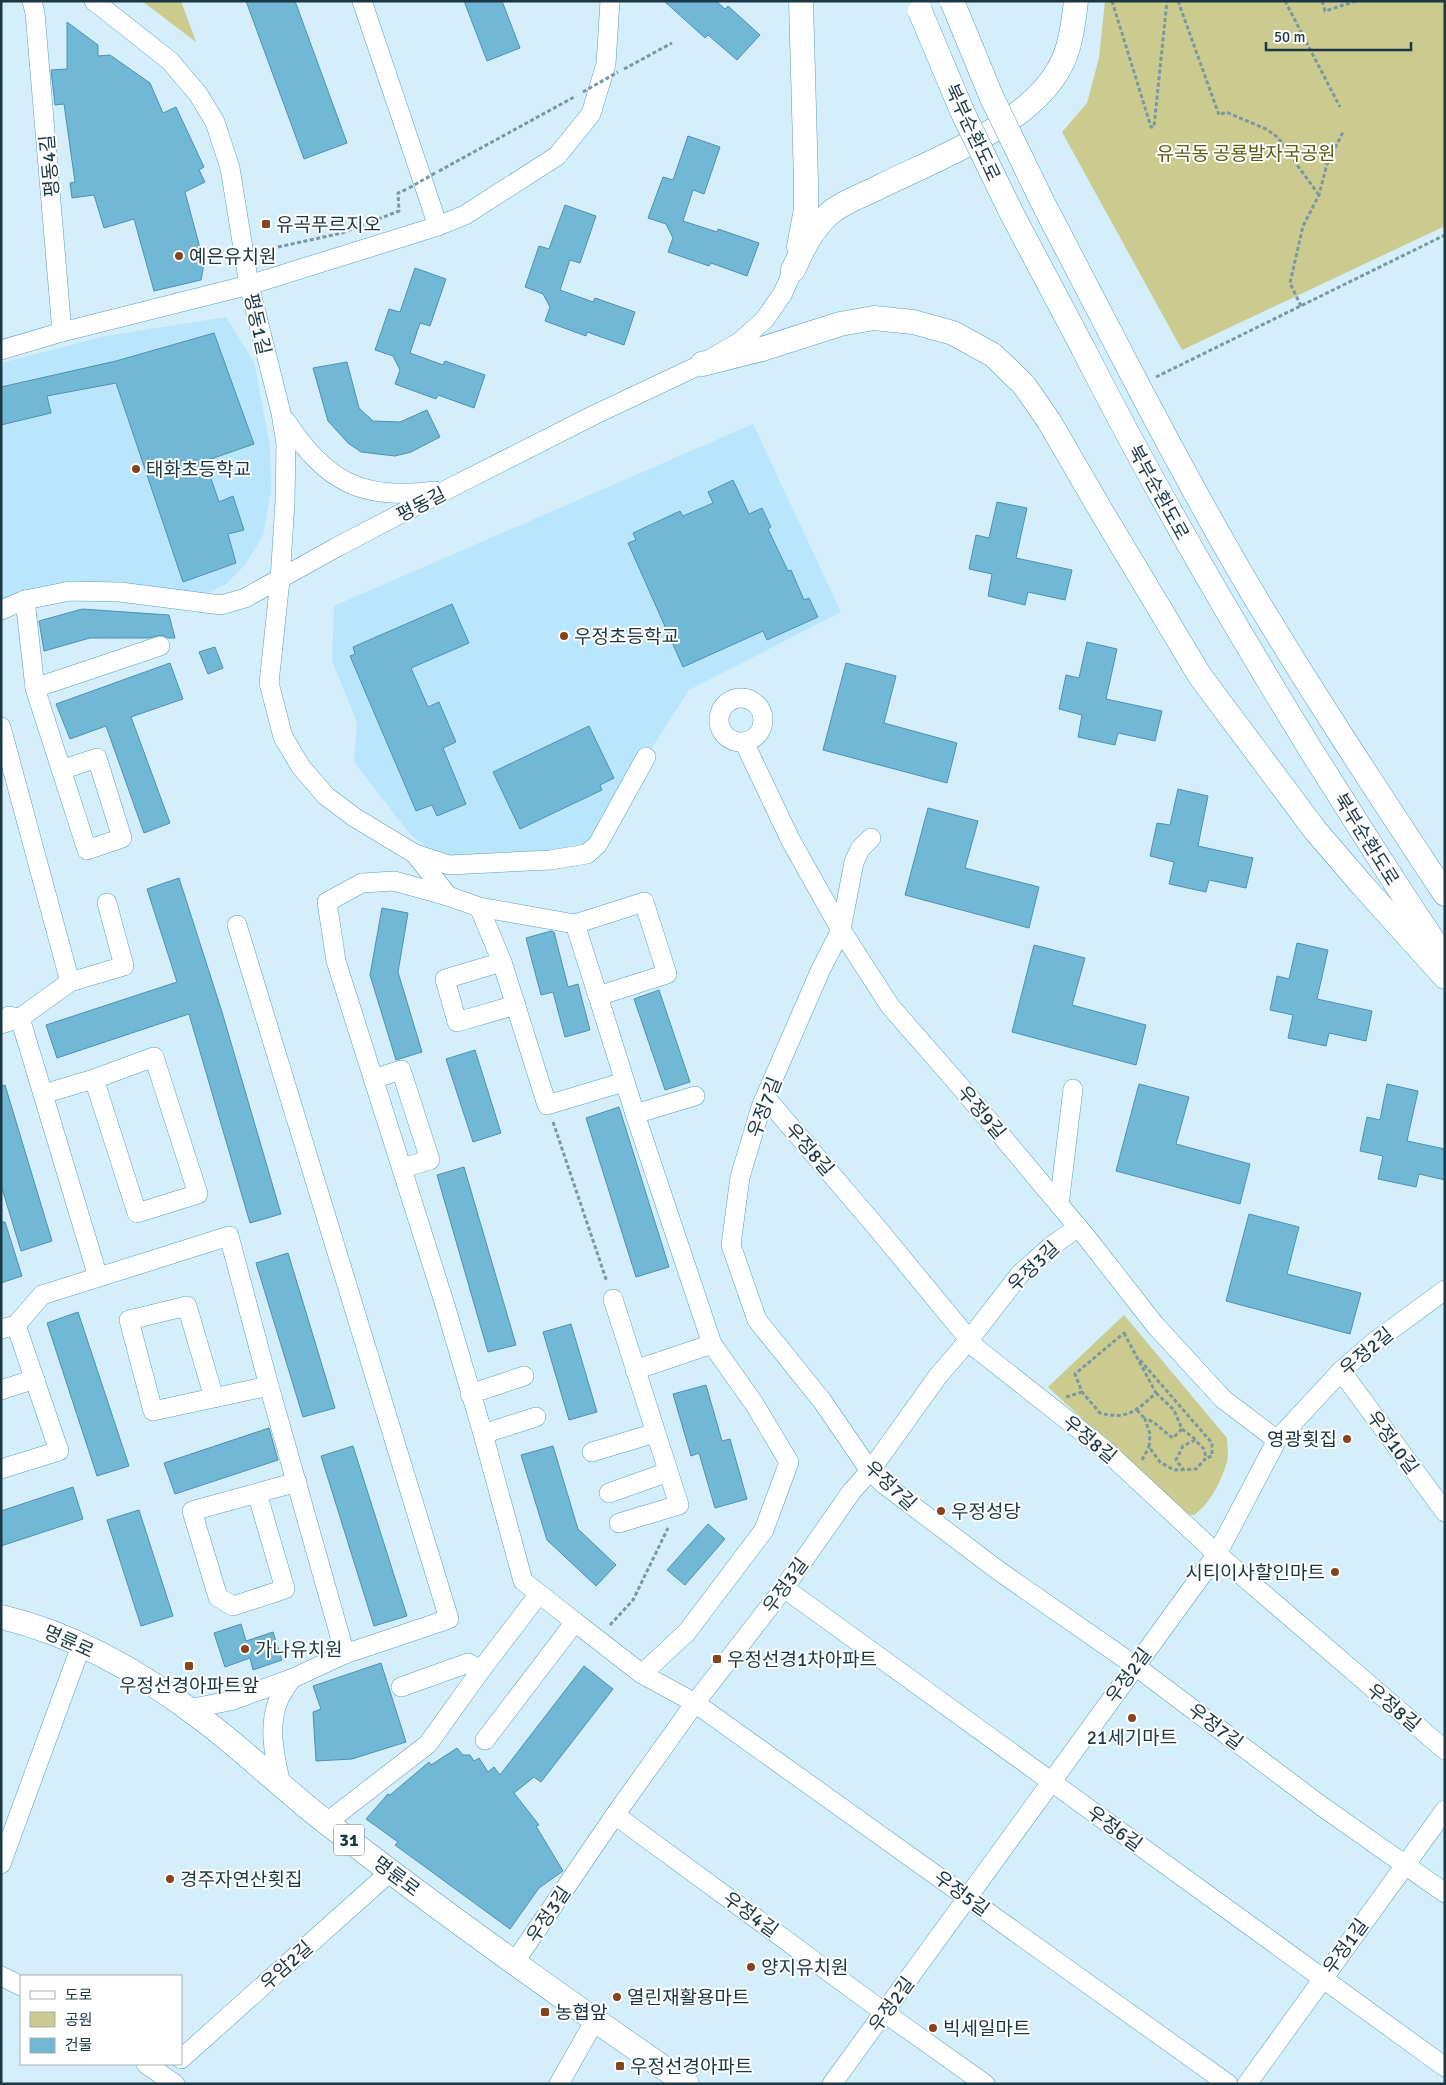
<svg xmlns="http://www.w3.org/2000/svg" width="1446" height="2085" font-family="Signika,'Noto Sans KR',sans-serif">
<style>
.built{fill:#b9e6fc}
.green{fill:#cbcb90}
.building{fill:#71b7d6;stroke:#4d92b0}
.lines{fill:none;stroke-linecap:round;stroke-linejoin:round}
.minor-casing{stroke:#5a9fbe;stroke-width:20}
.major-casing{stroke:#5a9fbe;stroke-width:25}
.path{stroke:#7b97a3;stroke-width:3;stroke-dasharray:4 2.5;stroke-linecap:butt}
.minor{stroke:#fff;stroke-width:19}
.major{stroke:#fff;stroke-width:24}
.major-bridge-casing{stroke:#5a9fbe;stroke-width:25;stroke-linecap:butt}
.path-bridge{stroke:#7b97a3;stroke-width:3;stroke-dasharray:4 2.5;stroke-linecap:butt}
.major-bridge{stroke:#fff;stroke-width:24}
.poi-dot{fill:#874319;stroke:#fff;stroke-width:2}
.labels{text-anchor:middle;stroke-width:4;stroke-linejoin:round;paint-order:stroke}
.shield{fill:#fff;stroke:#5f737b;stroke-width:1}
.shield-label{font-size:18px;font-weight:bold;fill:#1a3743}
.street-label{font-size:19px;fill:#1a3743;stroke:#fff}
.park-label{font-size:19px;fill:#5c5b13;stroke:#fff}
.poi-label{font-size:19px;fill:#1a3743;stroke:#fff;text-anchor:start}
</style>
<rect width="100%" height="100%" fill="#d4eefb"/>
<g class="built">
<polygon points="226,317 254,362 270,447 271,490 263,536 244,566 226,584 193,600 120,592 1,610 1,363 106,336"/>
<polygon points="753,424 841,612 689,690 646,757 598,844 449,865 410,834 354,762 357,722 332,661 334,606"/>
</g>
<g class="green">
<polygon points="142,1 181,1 196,42"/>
<polygon points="1105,1 1445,1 1445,226 1182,350 1062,132 1087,103 1099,58"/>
<path d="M1124,1315L1227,1438C1227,1446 1229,1455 1227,1462C1221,1481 1210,1504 1194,1515L1185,1514L1048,1387Z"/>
</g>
<g class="building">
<polygon points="246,1 295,1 347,143 304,159"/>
<polygon points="464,1 502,1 520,48 487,61"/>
<polygon points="664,1 716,1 725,9 728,6 760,35 737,60 708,35 705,38"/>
<polygon points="67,22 98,45 98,56 110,55 150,83 163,113 176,107 204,167 199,170 205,182 185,192 204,263 201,280 154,291 134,219 104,228 94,195 72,198 70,183 75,182 64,104 55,105 51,70 67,69"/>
<polygon points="688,136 720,147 704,194 693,190 683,221 717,232 718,229 759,243 747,276 711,263 709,266 668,252 673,238 666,224 648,218 663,177 673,180"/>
<polygon points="565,205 596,216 580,263 570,260 560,290 593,302 595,298 635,312 624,345 587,332 586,336 545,321 550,307 543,294 525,287 539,246 549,249"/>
<polygon points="415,268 446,279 430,326 420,323 410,353 443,365 445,361 485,375 474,408 438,395 436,399 395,384 400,370 393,356 375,350 389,309 400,312"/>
<polygon points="214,333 254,444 205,461 219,502 233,496 244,530 228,534 236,563 183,582 116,383 47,396 51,413 1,425 1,387 116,361"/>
<polygon points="347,362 359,408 373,421 400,422 427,410 440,437 411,452 395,456 361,452 348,443 328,421 313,368"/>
<polygon points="733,480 749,514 762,508 771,527 768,529 788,571 791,570 804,600 809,598 818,617 767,640 763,631 683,667 628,543 636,540 633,533 680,511 683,516 713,503 708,492"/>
<polygon points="997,502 1027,508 1016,558 1072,570 1065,600 1028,592 1025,605 988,596 992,574 969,569 976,535 989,538"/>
<polygon points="452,604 469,643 411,668 428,707 439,702 456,742 443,748 466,804 437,816 432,805 416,811 350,656 355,654 353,647"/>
<polygon points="82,609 169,615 175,638 168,638 162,635 148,638 90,638 44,651 39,621"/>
<polygon points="1087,642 1117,649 1106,699 1162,711 1155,741 1118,733 1115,745 1078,737 1082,715 1059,709 1066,675 1079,678"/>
<polygon points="215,647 223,668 208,674 199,652"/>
<polygon points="170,663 183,699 131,717 170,823 144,833 106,726 70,739 56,704"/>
<polygon points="846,663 896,676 884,723 957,743 947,783 823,750"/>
<polygon points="589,726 614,778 600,785 602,790 520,829 493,772"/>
<polygon points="1178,789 1208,796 1198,846 1253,858 1246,888 1209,880 1206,892 1169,884 1174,862 1150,856 1157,823 1170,825"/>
<polygon points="928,808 978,821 965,868 1039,887 1029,928 905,895"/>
<polygon points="179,878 222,1012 281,1214 250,1223 189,1014 57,1058 46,1025 177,982 147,889"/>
<polygon points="382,908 408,913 398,972 422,1052 396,1060 370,975"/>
<polygon points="551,931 554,932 568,987 578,984 590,1030 565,1037 553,992 541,995 526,938"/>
<polygon points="1297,943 1328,950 1317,999 1372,1011 1366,1041 1329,1033 1326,1046 1288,1038 1293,1015 1270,1010 1277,976 1289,979"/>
<polygon points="1034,945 1085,958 1072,1005 1146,1025 1136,1065 1012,1032"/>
<polygon points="659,990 690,1082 665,1090 634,999"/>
<polygon points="475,1050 501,1133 473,1142 446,1059"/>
<polygon points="1139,1084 1189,1097 1176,1144 1250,1164 1240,1204 1116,1171"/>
<polygon points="1387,1084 1418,1091 1407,1141 1445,1149 1445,1180 1419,1174 1416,1187 1378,1179 1383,1156 1360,1151 1367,1117 1380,1120"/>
<polygon points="5,1085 52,1241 21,1251 1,1185 1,1086"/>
<polygon points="619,1107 669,1267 636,1277 586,1118"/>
<polygon points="464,1167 516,1345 488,1352 437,1175"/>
<polygon points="1249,1214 1299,1227 1287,1274 1361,1293 1350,1334 1226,1301"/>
<polygon points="1,1222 5,1222 22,1276 1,1283"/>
<polygon points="288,1253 335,1408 303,1417 256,1263"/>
<polygon points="78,1312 129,1466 97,1476 47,1323"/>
<polygon points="571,1324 597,1412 569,1420 543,1332"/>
<polygon points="706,1385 722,1441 730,1439 747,1499 715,1508 699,1453 691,1456 673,1394"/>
<polygon points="269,1428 278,1460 175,1494 164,1463"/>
<polygon points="353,1446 407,1616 374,1626 321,1456"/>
<polygon points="553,1446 578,1529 616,1565 596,1586 547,1540 521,1455"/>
<polygon points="73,1487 83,1519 1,1546 1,1511"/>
<polygon points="139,1510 173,1616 141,1626 107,1520"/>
<polygon points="708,1524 725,1539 685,1585 667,1570"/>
<polygon points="241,1624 246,1641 273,1632 282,1660 253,1670 250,1658 225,1667 214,1633"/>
<polygon points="381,1663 406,1742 352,1759 316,1761 313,1712 321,1709 313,1686"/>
<polygon points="584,1666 613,1689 541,1782 534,1777 514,1793 539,1825 536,1826 563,1871 539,1888 510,1929 395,1845 398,1842 366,1819 388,1794 390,1795 429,1762 431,1765 457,1748 463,1755 470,1755 474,1761 479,1758 488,1772 494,1767 500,1775"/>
</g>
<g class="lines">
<g class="minor-casing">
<g id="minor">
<polyline points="32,1 35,13 62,332"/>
<polyline points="94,1 170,61 198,94 215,122 230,168 249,285 281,413 286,444 285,502 280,580 269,683 283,737 301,767 326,796 354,817 415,854 449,865 550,860 587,854 598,844 646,757"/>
<polyline points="438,226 465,215 557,156 591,114 606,64 610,1"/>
<polyline points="1,350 62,332 249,285 438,226 362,1"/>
<path d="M286,421C326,482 362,501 435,491"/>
<polyline points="25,600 35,688 87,850 122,838 97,758 61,770"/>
<polyline points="1,610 25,600 70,591 120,592 221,605 245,598 337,547 448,489 594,415 702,364 741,341 765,319 783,293 793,270"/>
<polyline points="35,688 160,646"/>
<circle cx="741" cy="720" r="22"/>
<polyline points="1,727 70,982 20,1018 1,1024"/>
<polyline points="744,742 791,841 841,930 890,1006 959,1085 1087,1238 1155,1325 1223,1399 1277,1440"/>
<polyline points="871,838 860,849 854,862 841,930 821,969 761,1107 740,1177 731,1245 757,1320 823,1402 870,1471 885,1485 999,1571 1134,1665 1320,1805 1445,1893"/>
<polyline points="415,854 448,896 479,907 575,924 644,902 667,974 598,996 575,924"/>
<polyline points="448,896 394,881 362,883 327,902 336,961 445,1305 483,1434 523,1581 575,1622"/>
<polyline points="479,907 502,962 547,1105 624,1082"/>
<polyline points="502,962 445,979 457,1022 516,1005"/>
<polyline points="70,982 124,966 107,903"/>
<polyline points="9,1016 20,1018 98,1277"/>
<polyline points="373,1079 401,1070 430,1160 402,1168"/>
<polyline points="43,1094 94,1079 137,1213 198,1194 154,1057 94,1079"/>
<polyline points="766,1098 878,1229 976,1348 1104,1449 1217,1554 1445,1750"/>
<polyline points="635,1114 695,1096"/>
<polyline points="1059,1205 1073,1089"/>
<polyline points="613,1299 679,1505 619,1523"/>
<polyline points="1,1329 16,1325 42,1295 229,1236 269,1386 345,1654"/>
<polyline points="635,1370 712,1344"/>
<polyline points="1341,1371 1445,1512"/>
<polyline points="1,1390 35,1379"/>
<polyline points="470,1394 524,1376"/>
<polyline points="214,1398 187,1306 129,1320 153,1411 269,1386"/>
<polyline points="483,1434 536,1417"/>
<polyline points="592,1452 655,1433"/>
<polyline points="1,1469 59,1451 16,1325"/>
<polyline points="257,1493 285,1589 233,1606 218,1597 192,1511 297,1482"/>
<polyline points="609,1493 668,1472"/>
<polyline points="784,1588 1445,2067"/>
<polyline points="642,1674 695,1703 1228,2084"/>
<polyline points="401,1687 468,1663 481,1670"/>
<polyline points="187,1709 230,1701 291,1679 345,1654 449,1619 237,925"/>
<polyline points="485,1740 575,1622 642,1674 687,1632 764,1530 789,1462 755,1405 712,1344 635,1114 598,996"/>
<path d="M281,1785C275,1757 267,1727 279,1699C282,1692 287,1686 291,1679"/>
<polyline points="615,1815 885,2013 985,2084"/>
<polyline points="326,1823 428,1744 481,1670 539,1594"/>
<polyline points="1,1864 81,1646"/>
<polyline points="514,1963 615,1815 695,1703 784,1588 852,1491 870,1471 938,1376 969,1340 1020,1274 1049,1248 1078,1227"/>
<polyline points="1,1976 21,1986"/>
<polyline points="181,2059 391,1871"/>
<polyline points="146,2064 175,2084"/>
<polyline points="559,2084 595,2020"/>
<polyline points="832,2084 1217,1554 1277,1440 1341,1371 1373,1343 1445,1290"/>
<polyline points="1247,2084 1445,1810"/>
</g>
</g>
<g class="major-casing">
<g id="major">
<polyline points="799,247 806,209 806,181 801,1"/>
<path d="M793,270C802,251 811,231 827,216C839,203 867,194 883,185C939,158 1030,124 1060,67C1071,47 1073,24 1076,1"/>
<path d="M1109,330C1153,415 1198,500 1246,582C1309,688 1377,791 1445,894"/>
<path d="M1083,348C1153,487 1231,620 1312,752C1356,821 1399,891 1445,958"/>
<polyline points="702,364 762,349 840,324 874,318 913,322 953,333 993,355 1024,385 1049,421 1100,509 1200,676 1315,830 1363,886 1445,977"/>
<path d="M1,1617C74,1634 143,1674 202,1719C245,1751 284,1790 327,1823C444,1914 565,2000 687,2084"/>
</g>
</g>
<g class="path">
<polyline points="1112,1 1151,127 1154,127 1167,1"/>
<polyline points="1178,1 1219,115 1226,112 1266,129 1276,136 1287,148 1297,165 1319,195"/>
<polyline points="1285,1 1340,107"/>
<polyline points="1322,1 1325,11 1356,1"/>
<polyline points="624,69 672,43"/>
<polyline points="439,171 576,96"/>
<polyline points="278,247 342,233 399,211 398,193 407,189"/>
<polyline points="1301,306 1290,283 1303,226 1319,195 1327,164 1343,132"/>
<polyline points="1156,377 1445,235"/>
<polyline points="553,1122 607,1282"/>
<path d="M1124,1333L1156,1393C1136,1411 1128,1420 1100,1413L1082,1392L1075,1374Z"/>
<polyline points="1140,1360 1212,1443 1212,1456 1206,1458"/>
<path d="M1156,1393L1174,1410L1182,1429L1173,1438C1162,1431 1156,1421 1145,1419L1150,1434L1149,1447L1160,1462L1174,1470L1196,1469L1206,1458L1204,1449L1195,1440L1183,1446L1176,1460L1183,1469"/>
<polyline points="1066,1397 1082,1392"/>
<polyline points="1137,1410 1145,1419"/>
<polyline points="1182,1429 1195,1439"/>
<polyline points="1142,1460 1149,1447"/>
<polyline points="610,1625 633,1600 668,1528"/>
</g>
<use href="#minor" class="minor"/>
<use href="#major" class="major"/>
<g class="major-bridge-casing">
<g id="major-bridge">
<polyline points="952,1 992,98 1042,201 1109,330"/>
<polyline points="920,11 962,111 1012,214 1083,348"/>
</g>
</g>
<g class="path-bridge">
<polyline points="583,92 618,72"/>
<polyline points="409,188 437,172"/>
</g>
<use href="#major-bridge" class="major-bridge"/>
</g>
<g class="poi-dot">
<rect x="261" y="219" width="10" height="10" rx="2.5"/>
<circle cx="179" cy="256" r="5"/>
<circle cx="136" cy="469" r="5"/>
<circle cx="564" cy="636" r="5"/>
<circle cx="1347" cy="1439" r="5"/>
<circle cx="941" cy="1511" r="5"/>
<circle cx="1335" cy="1572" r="5"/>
<circle cx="245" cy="1649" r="5"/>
<rect x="712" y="1654" width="10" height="10" rx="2.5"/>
<rect x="184" y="1661" width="10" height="10" rx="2.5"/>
<circle cx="1132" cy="1718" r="5"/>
<circle cx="170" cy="1879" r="5"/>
<circle cx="751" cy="1967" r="5"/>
<circle cx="617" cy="1997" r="5"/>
<rect x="540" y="2007" width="10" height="10" rx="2.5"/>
<circle cx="933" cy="2028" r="5"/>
<rect x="615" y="2061" width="10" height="10" rx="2.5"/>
</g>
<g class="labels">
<rect class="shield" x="334" y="1824.5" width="30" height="31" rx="4"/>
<g class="shield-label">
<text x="349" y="1846">31</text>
</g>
<g class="street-label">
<text transform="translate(973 132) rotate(65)" y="7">북부순환도로</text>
<text transform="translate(49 166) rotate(-95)" y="7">평동4길</text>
<text transform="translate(258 324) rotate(77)" y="7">평동1길</text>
<text transform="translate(1159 492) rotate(61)" y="7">북부순환도로</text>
<text transform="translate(421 504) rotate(-27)" y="7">평동길</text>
<text transform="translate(1367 839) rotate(58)" y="7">북부순환도로</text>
<text transform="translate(764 1107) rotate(-69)" y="7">우정7길</text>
<text transform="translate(982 1112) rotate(50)" y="7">우정9길</text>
<text transform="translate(810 1149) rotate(49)" y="7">우정8길</text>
<text transform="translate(1033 1266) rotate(-44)" y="7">우정3길</text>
<text transform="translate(1366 1351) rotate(-40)" y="7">우정2길</text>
<text transform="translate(1090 1439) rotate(40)" y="7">우정8길</text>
<text transform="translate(1393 1442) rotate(54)" y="7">우정10길</text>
<text transform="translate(891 1485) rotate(43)" y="7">우정7길</text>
<text transform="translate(785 1585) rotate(-54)" y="7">우정3길</text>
<text transform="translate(69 1641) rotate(24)" y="7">명륜로</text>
<text transform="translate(1128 1675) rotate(-54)" y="7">우정2길</text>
<text transform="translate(1394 1707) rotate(40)" y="7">우정8길</text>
<text transform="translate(1216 1726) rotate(37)" y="7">우정7길</text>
<text transform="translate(1115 1828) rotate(36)" y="7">우정6길</text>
<text transform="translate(397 1876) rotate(37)" y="7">명륜로</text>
<text transform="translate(962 1893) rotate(36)" y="7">우정5길</text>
<text transform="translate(548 1914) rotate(-56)" y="7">우정3길</text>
<text transform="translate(751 1914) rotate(36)" y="7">우정4길</text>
<text transform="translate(1345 1946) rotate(-54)" y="7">우정1길</text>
<text transform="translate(286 1965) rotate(-42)" y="7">우암2길</text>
<text transform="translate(891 2004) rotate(-54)" y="7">우정2길</text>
</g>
<g class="park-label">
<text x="1246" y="160">유곡동 공룡발자국공원</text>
</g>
<g class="poi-label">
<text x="276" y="231">유곡푸르지오</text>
<text x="189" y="263">예은유치원</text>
<text x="146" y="476">태화초등학교</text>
<text x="574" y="643">우정초등학교</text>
<text x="1337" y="1446" text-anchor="end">영광횟집</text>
<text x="951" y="1518">우정성당</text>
<text x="1325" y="1579" text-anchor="end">시티이사할인마트</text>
<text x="255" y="1656">가나유치원</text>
<text x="727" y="1666">우정선경1차아파트</text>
<text x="189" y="1692" text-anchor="middle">우정선경아파트앞</text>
<text x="1132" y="1744" text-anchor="middle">21세기마트</text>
<text x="180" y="1886">경주자연산횟집</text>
<text x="761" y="1974">양지유치원</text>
<text x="627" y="2004">열린재활용마트</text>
<text x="555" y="2019">농협앞</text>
<text x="943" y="2035">빅세일마트</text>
<text x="630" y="2073">우정선경아파트</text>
</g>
</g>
<rect width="1446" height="2085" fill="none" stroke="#1a3743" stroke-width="5"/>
<rect x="20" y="1975" width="162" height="90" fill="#ffffff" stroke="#a3afb4"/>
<rect x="30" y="1991" width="25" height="8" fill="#ffffff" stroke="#a3afb4"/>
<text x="65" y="2000" font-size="15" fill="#1a3743">도로</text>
<rect x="30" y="2012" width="25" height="15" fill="#cbcb90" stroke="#a3afb4"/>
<text x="65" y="2025" font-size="15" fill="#1a3743">공원</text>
<rect x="30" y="2038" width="25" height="15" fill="#71b7d6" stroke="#a3afb4"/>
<text x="65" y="2050" font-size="15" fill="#1a3743">건물</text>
<path d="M1266 42v8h145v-8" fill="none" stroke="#1a3743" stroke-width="2.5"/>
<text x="1274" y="42" font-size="15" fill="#1a3743" stroke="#ffffff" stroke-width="4" paint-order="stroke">50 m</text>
</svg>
